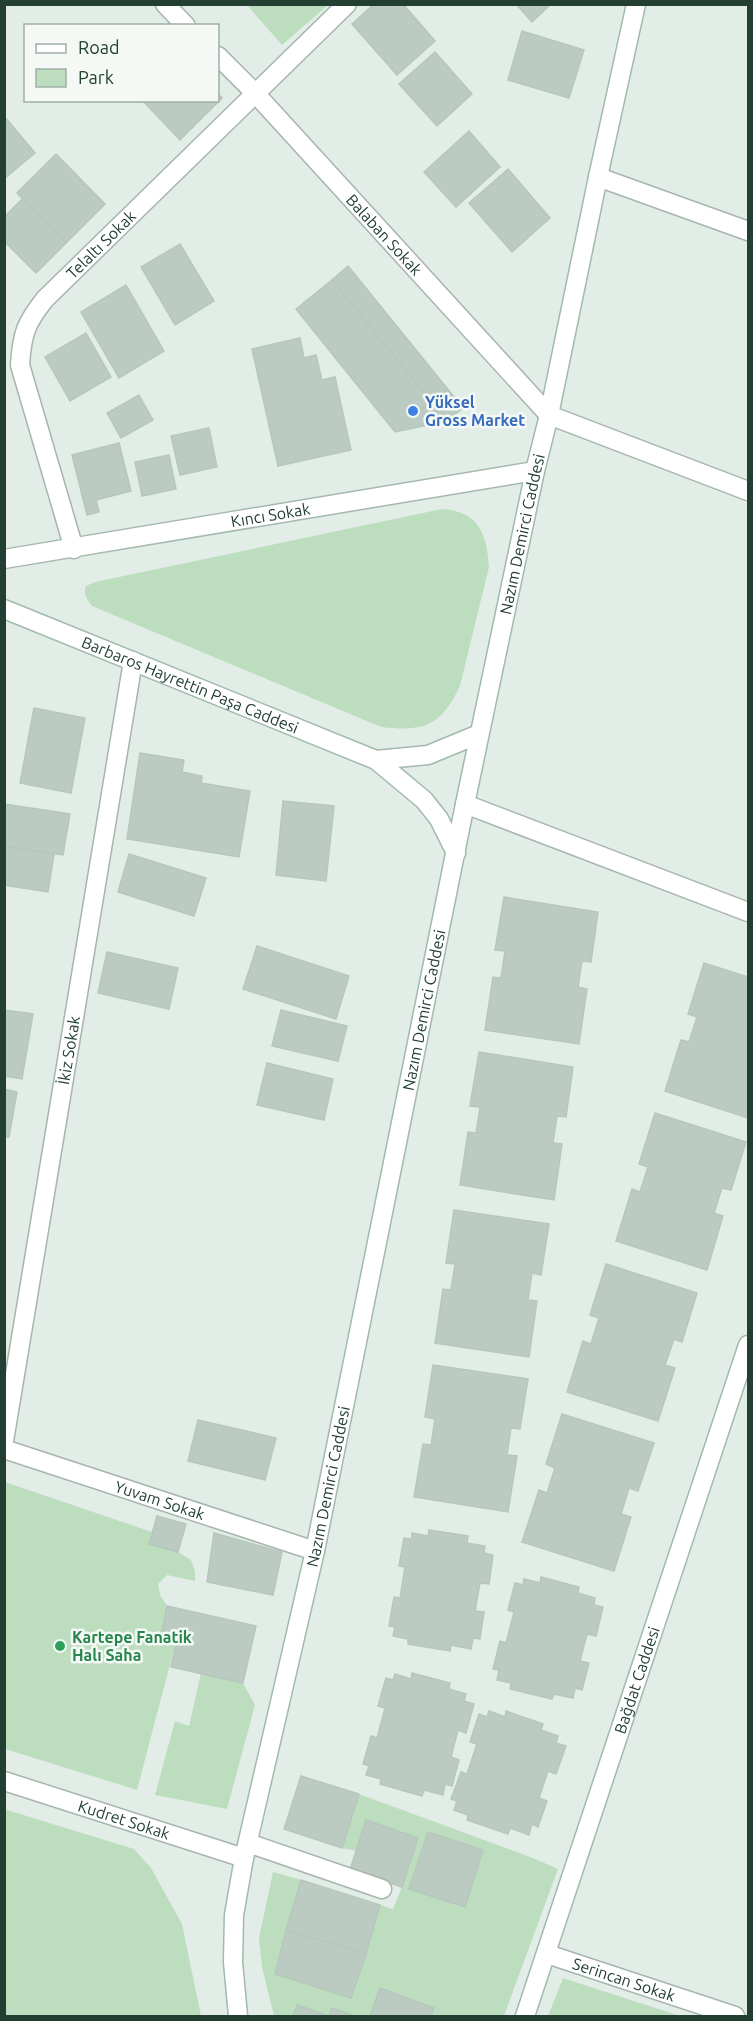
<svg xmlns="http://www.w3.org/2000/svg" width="753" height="2021" font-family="Ubuntu,sans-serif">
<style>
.green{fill:#bcdebf}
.building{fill:#bbcbc2;stroke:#b6c7bd;stroke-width:1.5}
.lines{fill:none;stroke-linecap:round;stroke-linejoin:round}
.service-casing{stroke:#a6b5ad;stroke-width:21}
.minor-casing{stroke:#a6b5ad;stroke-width:21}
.secondary-casing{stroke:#a2b9ad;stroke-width:21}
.service{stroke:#fff;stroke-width:18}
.minor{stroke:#fff;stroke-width:18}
.secondary{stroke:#fff;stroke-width:18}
.shop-dot{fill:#3f7fe0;stroke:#f4f9f6;stroke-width:2}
.leisure-dot{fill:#2e9e5b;stroke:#f4f9f6;stroke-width:2}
.labels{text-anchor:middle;stroke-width:5;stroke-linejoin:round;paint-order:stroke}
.street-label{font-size:16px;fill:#233f32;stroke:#f4f9f6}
.shop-label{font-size:16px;font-weight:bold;fill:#366cbe;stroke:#f4f9f6;text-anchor:start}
.leisure-label{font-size:16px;font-weight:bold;fill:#27864d;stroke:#f4f9f6;text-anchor:start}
</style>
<rect width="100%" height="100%" fill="#e3ede7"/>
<g class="green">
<polygon points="247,5 328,5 282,45"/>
<path d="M442,509C478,511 487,533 489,567L460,686C441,726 424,732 381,727L92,606C87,599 83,595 86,586L95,582Z"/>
<polygon points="5,1482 152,1532 149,1544 178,1552 191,1560 195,1571 195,1581 167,1575 158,1584 160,1595 167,1606 162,1630 178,1634 137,1790 5,1749"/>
<polygon points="201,1673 243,1683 255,1705 227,1809 155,1795 175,1721 189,1726"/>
<polygon points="359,1794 533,1858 558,1869 504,2016 274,2016 262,1967 259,1938 273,1872 301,1880 275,1974 351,1998 380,1905 393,1909 402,1887 418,1838 366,1821 356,1851 342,1848"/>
<polygon points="4,1809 134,1849 151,1868 182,1924 201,2016 5,2016"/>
<polygon points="563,1978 680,2016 548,2016"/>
</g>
<g class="building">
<polygon points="374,4 403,4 435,41 397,75 352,24"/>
<polygon points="516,4 551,4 532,22"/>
<polygon points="522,31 584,50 569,98 508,80"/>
<polygon points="435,52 472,94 437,126 399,84"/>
<polygon points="218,94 222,98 180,140 142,100 218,100"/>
<polygon points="4,116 35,153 4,179"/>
<polygon points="469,131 500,167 456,207 424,172"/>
<polygon points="56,154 105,204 66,243 17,193"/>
<polygon points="508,169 550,218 512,252 469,203"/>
<polygon points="23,198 66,243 36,273 4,241 4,217"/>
<polygon points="180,244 214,301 175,325 141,267"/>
<polygon points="348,266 463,408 447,421 332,280"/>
<polygon points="332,280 447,421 395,432 296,309"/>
<polygon points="126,285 164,351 119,378 81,312"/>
<polygon points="86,333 111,377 70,401 45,357"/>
<polygon points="300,338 304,358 316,355 322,380 335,377 351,450 278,466 252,349"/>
<polygon points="139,395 153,420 121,438 107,413"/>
<polygon points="209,428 217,467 180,475 171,436"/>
<polygon points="119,443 131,491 96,500 99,512 87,515 72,455"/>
<polygon points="169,455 176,489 142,496 135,462"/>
<polygon points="34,708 85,718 71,793 20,783"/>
<polygon points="140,753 184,760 182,772 202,776 201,783 250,791 239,857 127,839"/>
<polygon points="283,801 334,806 326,881 276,875"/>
<polygon points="4,804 70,814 63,855 4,846"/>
<polygon points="4,846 54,854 48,892 4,885"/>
<polygon points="129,854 206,878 194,916 118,892"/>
<polygon points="504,897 598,912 591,962 582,961 578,987 587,989 579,1044 485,1030 493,977 501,978 505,951 495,950"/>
<polygon points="257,946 349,976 336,1019 243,989"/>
<polygon points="107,952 178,968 169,1009 98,993"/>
<polygon points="704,963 748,977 748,1118 665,1091 681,1040 689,1042 697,1017 688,1014"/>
<polygon points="4,1010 33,1014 22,1079 4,1076"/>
<polygon points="281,1010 347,1026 338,1061 272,1046"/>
<polygon points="479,1052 573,1067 566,1117 557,1116 553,1143 562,1144 554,1200 460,1185 468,1132 476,1133 480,1107 470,1106"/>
<polygon points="267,1063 333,1079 324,1120 257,1105"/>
<polygon points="4,1089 17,1092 9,1137 4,1137"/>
<polygon points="655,1113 746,1142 731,1190 722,1188 714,1213 723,1216 707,1270 616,1241 632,1189 640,1192 648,1167 639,1164"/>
<polygon points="454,1210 549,1224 541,1275 532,1273 528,1300 537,1301 529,1357 435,1343 443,1289 451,1290 455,1264 446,1263"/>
<polygon points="606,1264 697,1293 682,1342 674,1339 665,1365 675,1368 658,1421 567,1392 583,1341 591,1344 599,1318 590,1315"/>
<polygon points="433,1365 528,1379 520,1429 511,1428 507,1455 517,1456 508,1512 414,1497 423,1444 431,1445 435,1419 425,1417"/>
<polygon points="562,1414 654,1443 638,1491 629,1488 621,1514 631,1517 614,1571 522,1542 539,1490 547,1493 555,1468 546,1464"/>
<polygon points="198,1420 276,1438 265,1480 188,1461"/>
<polygon points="157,1516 186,1524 178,1552 149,1544"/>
<polygon points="429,1530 468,1536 467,1543 485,1546 484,1553 493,1555 489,1584 480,1583 475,1611 484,1612 480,1639 473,1638 471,1649 451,1645 450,1651 408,1644 408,1639 393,1636 395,1627 389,1626 394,1597 400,1598 405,1567 399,1566 404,1538 412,1539 412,1533 428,1536"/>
<polygon points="214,1533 282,1552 273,1595 207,1582"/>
<polygon points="541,1577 579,1587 578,1593 595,1598 594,1605 603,1607 596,1636 587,1634 580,1661 589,1663 582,1690 575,1688 573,1698 554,1694 552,1699 510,1689 511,1683 497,1680 499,1670 493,1669 500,1641 506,1643 514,1612 508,1610 515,1583 523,1585 524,1579 540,1583"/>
<polygon points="167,1606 256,1626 243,1683 171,1667 178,1634 162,1631"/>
<polygon points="412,1673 450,1683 449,1689 466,1694 464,1701 474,1704 466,1733 458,1730 451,1757 459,1760 452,1786 445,1784 443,1795 424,1790 422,1796 380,1784 381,1779 366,1775 369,1766 363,1764 371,1736 377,1738 385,1708 378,1706 386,1678 393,1680 395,1674 411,1679"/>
<polygon points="489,1711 505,1717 506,1711 543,1724 541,1730 558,1736 556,1743 566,1746 556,1774 548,1771 539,1798 547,1801 538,1827 532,1824 529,1835 510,1828 508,1834 467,1820 468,1815 454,1810 457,1801 451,1799 461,1772 467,1774 477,1744 470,1742 479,1714 487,1717"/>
<polygon points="301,1776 359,1794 342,1848 284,1829"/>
<polygon points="366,1820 418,1838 402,1887 350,1870"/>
<polygon points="428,1832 483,1850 465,1907 409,1889"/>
<polygon points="301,1880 380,1905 366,1954 286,1930"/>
<polygon points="286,1930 366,1954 351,1998 275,1974"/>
<polygon points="380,1988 434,2008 431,2016 370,2016"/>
<polygon points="297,2005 329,2016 293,2016"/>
<polygon points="332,2008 355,2016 329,2016"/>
</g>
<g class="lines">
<g class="service-casing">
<polyline id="service" points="248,1843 382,1889"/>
</g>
<g class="minor-casing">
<g id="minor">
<polyline points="165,4 186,26"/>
<path id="s1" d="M218,56L255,93L549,415L748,491"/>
<polyline points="598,177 748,231"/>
<path id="s2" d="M74,549L20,365C22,333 26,323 45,299L347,4"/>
<polyline points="465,804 748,912"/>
<path id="s3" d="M4,1441L133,661"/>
<path id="s4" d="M4,1449L315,1551"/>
<path id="s5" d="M4,1781L244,1858"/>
<path id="s6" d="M547,1954L735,2016"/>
</g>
</g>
<g class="secondary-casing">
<g id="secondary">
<path id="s7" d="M4,559L535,471"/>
<path id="s8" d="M4,609L376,760L424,800L439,819L456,853"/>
<polyline points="376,760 428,755 479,734"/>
<path id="s9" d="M238,2016L233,1962L234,1915L244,1858L315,1551L465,804L535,471L549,415L598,177L636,4"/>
<path id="s10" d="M525,2016L748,1345"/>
</g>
</g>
<use href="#service" class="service"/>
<use href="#minor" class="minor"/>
<use href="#secondary" class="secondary"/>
</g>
<circle class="shop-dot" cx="413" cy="411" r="6"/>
<circle class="leisure-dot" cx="60" cy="1646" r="6"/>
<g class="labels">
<g class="street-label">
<text dy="6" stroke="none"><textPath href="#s1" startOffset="244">Balaban Sokak</textPath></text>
<text dy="6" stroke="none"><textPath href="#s2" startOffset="342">Telaltı Sokak</textPath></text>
<text dy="6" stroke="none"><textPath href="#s7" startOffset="270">Kıncı Sokak</textPath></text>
<text dy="6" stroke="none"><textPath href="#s9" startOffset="1512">Nazım Demirci Caddesi</textPath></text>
<text dy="6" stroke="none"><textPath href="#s8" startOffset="201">Barbaros Hayrettin Paşa Caddesi</textPath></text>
<text dy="6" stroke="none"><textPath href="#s9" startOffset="1026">Nazım Demirci Caddesi</textPath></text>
<text dy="6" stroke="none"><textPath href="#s3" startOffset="396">İkiz Sokak</textPath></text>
<text dy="6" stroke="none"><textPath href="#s9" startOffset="540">Nazım Demirci Caddesi</textPath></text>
<text dy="6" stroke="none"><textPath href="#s4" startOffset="164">Yuvam Sokak</textPath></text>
<text dy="6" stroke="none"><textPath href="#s10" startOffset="354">Bağdat Caddesi</textPath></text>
<text dy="6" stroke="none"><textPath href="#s5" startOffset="126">Kudret Sokak</textPath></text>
<text dy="6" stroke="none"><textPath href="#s6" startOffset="81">Serincan Sokak</textPath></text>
</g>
<g class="shop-label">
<text x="425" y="408">Yüksel<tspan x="425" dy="18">Gross Market</tspan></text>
</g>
<g class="leisure-label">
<text x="72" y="1643">Kartepe Fanatik<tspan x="72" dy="18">Halı Saha</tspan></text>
</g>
</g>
<rect width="753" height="2021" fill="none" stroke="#233f32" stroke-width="12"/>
<rect x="24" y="24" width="195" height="78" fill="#f4f9f6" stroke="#a0afa8" stroke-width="1.5"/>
<rect x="36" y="44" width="30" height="9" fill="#ffffff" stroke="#a0afa8" stroke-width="1.5"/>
<text x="78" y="54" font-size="18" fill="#233f32">Road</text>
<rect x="36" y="69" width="30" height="18" fill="#bcdebf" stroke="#a0afa8" stroke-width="1.5"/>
<text x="78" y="84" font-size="18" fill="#233f32">Park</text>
</svg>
